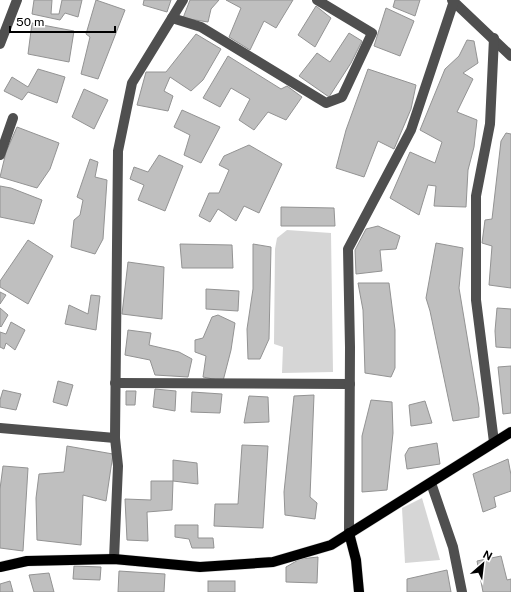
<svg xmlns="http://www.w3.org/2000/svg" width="511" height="592" font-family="'Public Sans',sans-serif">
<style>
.green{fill:#d6d6d6}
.building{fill:#bfbfbf;stroke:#939393}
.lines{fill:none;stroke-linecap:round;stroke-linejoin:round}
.major-casing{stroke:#dbdbdb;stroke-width:11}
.minor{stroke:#4f4f4f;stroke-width:10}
.major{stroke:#000;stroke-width:10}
</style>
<rect width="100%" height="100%" fill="#fff"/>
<g class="green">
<polygon points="287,230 331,233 333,372 282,373 283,347 274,344 275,249 277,238"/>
<polygon points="422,498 440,560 405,563 402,508"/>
</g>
<g class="building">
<polygon points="34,0 52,0 51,14 59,14 62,0 82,0 78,17 65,13 60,20 32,14"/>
<polygon points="96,0 125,10 98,79 81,74 90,37 86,34"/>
<polygon points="144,0 171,0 167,12 143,5"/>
<polygon points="190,0 219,0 211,9 208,22 183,18"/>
<polygon points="226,0 293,0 276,28 264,21 250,50 229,37 241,8"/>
<polygon points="395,0 420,0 415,16 393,7"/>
<polygon points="316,6 331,18 315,47 298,35"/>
<polygon points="386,8 414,21 400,56 374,46"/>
<polygon points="32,23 74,31 69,62 28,54"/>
<polygon points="349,33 362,41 351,63 329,97 299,76 317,53 330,62"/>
<polygon points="196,34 221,49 203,80 191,91 170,77 164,91 173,96 168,111 137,105 146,72 166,72"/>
<polygon points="467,40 474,41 478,63 463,73 473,79 457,112 477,120 474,147 468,170 466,207 434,206 436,186 428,185 419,215 390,198 410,152 435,163 442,142 420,130 445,69 459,56"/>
<polygon points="228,56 281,89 287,86 302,97 286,120 268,112 254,130 239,120 250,99 231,88 220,107 203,98"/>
<polygon points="38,69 65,77 57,103 28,92 22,100 4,91 12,77 28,87"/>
<polygon points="368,69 416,85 411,109 394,149 378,141 364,177 336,168 346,130"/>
<polygon points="84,89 108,100 94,129 72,117"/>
<polygon points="182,110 220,127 201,163 184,155 190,135 174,127"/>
<polygon points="17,127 59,143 50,169 37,188 0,177 6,152"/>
<polygon points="506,133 511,134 511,288 489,285 492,246 482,243 485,220 492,219 501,141"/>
<polygon points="249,145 282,164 259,213 244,206 236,221 218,209 210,222 199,216 209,193 219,193 229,170 219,165 224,156"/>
<polygon points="159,155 183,166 165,211 138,200 144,185 130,179 134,167 148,172"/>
<polygon points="90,159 98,162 95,177 107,180 103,239 95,254 71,247 74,220 80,215 83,200 77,197"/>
<polygon points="0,186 11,188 42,200 34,224 0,217"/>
<polygon points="281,207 334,208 335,226 281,226"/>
<polygon points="378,226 400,236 396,249 380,250 382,271 356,274 355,250 366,229"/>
<polygon points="28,240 53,256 28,304 0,287 0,281"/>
<polygon points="436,243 463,248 459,288 479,408 479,417 453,421 430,311 426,298"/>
<polygon points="180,244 232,245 233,268 182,268"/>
<polygon points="253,244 271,247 269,339 260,359 248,359 247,329 253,289"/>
<polygon points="128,262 164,267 162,319 122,314"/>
<polygon points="358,283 389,283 395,330 395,368 391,377 365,373 363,310"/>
<polygon points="206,289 239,291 238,311 206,309"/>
<polygon points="0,292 6,295 0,304"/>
<polygon points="91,295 100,296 96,330 65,324 69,305 88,314"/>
<polygon points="0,308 8,315 1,327 0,326"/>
<polygon points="497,308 511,309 511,348 496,347 495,331"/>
<polygon points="218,315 235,323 231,350 223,381 203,377 206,356 195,352 195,340 203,338 212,317"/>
<polygon points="11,322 25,330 15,350 6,343 4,349 0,347 0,332 6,334"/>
<polygon points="128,330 151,333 149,345 179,352 192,359 188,377 155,375 150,360 125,355"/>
<polygon points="511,366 511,413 503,414 498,367"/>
<polygon points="58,381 73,385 67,406 53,402"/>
<polygon points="155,389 176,391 175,411 153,407"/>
<polygon points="3,390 21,394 16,410 0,407 0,400"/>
<polygon points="126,391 136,391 135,405 126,405"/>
<polygon points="192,392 222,394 220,413 191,412"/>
<polygon points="314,395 310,497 317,503 315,519 285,515 284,492 294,396"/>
<polygon points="249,396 268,397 269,422 244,423"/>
<polygon points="371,400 392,402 393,433 387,490 362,492 362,436"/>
<polygon points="425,401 432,423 411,426 409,405"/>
<polygon points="437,443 440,464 407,469 405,455 409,448"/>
<polygon points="242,445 268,446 263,528 214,526 215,504 238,504"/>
<polygon points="67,446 113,454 106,501 83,495 81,545 37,540 36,498 39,474 64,472"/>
<polygon points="508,459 511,475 511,491 494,497 496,507 483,512 473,474"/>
<polygon points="173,460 197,463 198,484 173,481"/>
<polygon points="3,466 28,468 23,551 0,548 0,489"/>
<polygon points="151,481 173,481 172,510 147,512 148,541 127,540 125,499 151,500"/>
<polygon points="175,525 198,525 198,538 213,538 214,548 192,548 189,539 175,537"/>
<polygon points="501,556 507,580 511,579 511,592 483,592 477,561"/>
<polygon points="318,557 317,583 286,582 286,567 300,559"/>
<polygon points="74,566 101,567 100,580 73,579"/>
<polygon points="447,570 451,592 407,592 407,579"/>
<polygon points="119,571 165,574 164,592 118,592"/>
<polygon points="49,573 54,592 34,592 29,575"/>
<polygon points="10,581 13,592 0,592 0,584"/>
<rect x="208" y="581" width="27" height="11"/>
</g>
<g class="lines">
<g class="major-casing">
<g id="major">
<polyline points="349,533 356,560 359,592"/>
<polyline points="0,567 27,561 114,559 200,567 273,562 331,545 511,432"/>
</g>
</g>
<g class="minor">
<polyline points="452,0 511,56"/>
<polyline points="172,18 201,27 326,103 342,97 372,33 317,0"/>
<polyline points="494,38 490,124 476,196 476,300 494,442"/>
<polyline points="0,44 17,0"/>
<polyline points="0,155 13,118"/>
<polyline points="115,383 350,384"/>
<polyline points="0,428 115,438"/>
<polyline points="431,483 453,547 462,592"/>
<polyline points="349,533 350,347 348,249 411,130 454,1"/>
<polyline points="114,559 118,466 115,438 118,151 132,83 183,0"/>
</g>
<use href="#major" class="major"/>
</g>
<g transform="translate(483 564) rotate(28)" stroke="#ffffff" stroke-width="3" paint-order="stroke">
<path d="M0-3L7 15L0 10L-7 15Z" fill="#000000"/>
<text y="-6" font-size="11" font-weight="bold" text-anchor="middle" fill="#000000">N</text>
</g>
<path d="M10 26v6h105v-6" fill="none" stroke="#000000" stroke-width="2"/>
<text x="16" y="26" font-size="12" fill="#000000" stroke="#ffffff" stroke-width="3" paint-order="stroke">50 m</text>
</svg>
